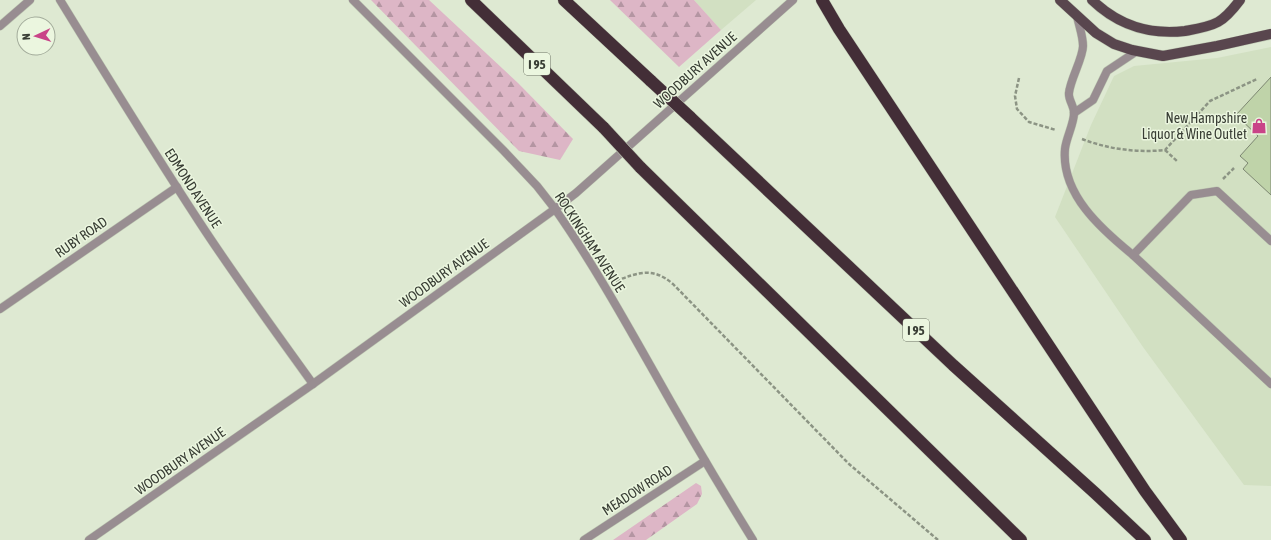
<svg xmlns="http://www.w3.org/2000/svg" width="1271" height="540" font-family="'Asap Condensed',sans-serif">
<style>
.built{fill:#d2e0c2}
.forest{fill:url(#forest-firs)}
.building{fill:#bfd3a9;stroke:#7d8772}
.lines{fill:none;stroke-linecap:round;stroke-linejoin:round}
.service-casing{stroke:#bdc7b2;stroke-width:9}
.minor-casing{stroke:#bdc7b2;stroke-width:9}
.tertiary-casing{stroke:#bdc7b2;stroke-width:9}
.primary-casing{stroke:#bdc7b2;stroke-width:11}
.motorway-casing{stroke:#bdc7b2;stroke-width:13}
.path{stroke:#8c9484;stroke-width:2.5;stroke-dasharray:4 2;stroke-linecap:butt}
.service{stroke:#988d91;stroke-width:8}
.minor{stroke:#988d91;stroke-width:8}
.tertiary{stroke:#988d91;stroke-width:8}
.primary{stroke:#59464e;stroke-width:10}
.motorway{stroke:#432e37;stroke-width:12}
.motorway-bridge-casing{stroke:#bdc7b2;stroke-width:13;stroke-linecap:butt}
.motorway-bridge{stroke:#432e37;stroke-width:12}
.labels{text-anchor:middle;stroke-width:3;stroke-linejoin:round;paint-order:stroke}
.shield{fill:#ebf6df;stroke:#6e7467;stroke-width:1}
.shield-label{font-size:13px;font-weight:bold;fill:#383d34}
.street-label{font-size:14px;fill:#383d34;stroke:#ebf6df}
.poi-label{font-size:14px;fill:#383d34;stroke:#ebf6df;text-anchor:end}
</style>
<defs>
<pattern id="forest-firs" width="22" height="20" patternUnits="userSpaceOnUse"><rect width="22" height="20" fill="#ddb6c6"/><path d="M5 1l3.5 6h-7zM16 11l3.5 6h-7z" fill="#b495a2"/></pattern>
</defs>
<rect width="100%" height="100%" fill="#dee9d2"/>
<g class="built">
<polygon points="694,0 756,0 721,30"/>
<polygon points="1271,47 1271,486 1244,485 1143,347 1055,217 1091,125 1114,76 1134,66 1217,58"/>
</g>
<g class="forest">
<polygon points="371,0 429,0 518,83 573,139 560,160 519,151"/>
<polygon points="610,0 694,0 721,30 679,67"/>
<polygon points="696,483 701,486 702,494 697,504 646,540 613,540"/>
</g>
<polygon class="building" points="1271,77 1271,195 1243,169 1248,163 1240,156 1258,136 1236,115"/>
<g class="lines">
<g class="service-casing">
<g id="service">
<path d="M1077,16C1079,26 1083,36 1083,46C1083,58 1070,80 1069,93C1068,99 1074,106 1074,113C1074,124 1066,138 1065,149C1061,194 1101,229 1133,255L1271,384"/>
<polyline points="1074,113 1093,100 1107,71 1137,51"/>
<polyline points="1133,255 1191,195 1217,191 1271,241"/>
</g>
</g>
<g class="minor-casing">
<g id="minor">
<path d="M60,0C106,75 152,150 200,223C236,278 275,331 313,384"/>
<polyline points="353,0 503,150 537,186 555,209"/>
<polyline points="0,26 30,0"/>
<polyline points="0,309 177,187"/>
<polyline points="584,540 705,461"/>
</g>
</g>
<g class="tertiary-casing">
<g id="tertiary">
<path d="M555,209C590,259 620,312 650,365C683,424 717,482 753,540"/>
<polyline points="89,540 313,384 555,209 576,193 793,0"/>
</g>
</g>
<g class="primary-casing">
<g id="primary">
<polyline points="1060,0 1096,33 1114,44 1132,50 1163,56 1217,46 1271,34"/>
<path d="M1092,0C1119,26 1149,35 1185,31C1196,29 1209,27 1218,22C1227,17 1234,8 1240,0"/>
</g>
</g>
<g class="motorway-casing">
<g id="motorway">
<polyline points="471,0 604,128"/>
<polyline points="564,0 651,81"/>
<polyline points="822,0 839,29 1145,491 1181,540"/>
<polyline points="690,117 953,365 1095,493 1145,540"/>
<polyline points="640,167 1021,540"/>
</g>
</g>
<g class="path">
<polyline points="1019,78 1015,96 1017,109 1029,122 1056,130"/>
<path d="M1082,139C1108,149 1137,153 1165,150L1210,101L1257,79"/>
<polyline points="1165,150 1177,161"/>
<polyline points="1223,179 1234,168"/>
<path d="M616,281C639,272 653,267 673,284L849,464L938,540"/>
</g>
<use href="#service" class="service"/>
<use href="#minor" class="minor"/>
<use href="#tertiary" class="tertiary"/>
<use href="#primary" class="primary"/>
<use href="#motorway" class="motorway"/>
<g class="motorway-bridge-casing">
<g id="motorway-bridge">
<polyline points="651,81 690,117"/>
<polyline points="604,128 640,167"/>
</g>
</g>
<use href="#motorway-bridge" class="motorway-bridge"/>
</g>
<defs>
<g id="shop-bare" transform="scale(1.2)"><path d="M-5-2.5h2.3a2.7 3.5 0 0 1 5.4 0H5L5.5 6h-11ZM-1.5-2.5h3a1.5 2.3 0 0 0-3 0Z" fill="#c94488" stroke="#ebf6df" stroke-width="2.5" paint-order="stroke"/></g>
</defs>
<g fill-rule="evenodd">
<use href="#shop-bare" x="1259" y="126"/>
</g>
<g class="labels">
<g class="shield">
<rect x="524" y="53" width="26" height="22" rx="3"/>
<rect x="903" y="319" width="26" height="22" rx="3"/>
</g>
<g class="shield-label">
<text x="537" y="69">I 95</text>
<text x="916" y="335">I 95</text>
</g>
<g class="street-label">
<text transform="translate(695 70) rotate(-42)" y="5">WOODBURY AVENUE</text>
<text transform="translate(193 188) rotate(57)" y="5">EDMOND AVENUE</text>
<text transform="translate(81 237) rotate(-35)" y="5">RUBY ROAD</text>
<text transform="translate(590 242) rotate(57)" y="5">ROCKINGHAM AVENUE</text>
<text transform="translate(444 273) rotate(-36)" y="5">WOODBURY AVENUE</text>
<text transform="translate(180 461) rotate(-35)" y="5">WOODBURY AVENUE</text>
<text transform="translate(637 490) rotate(-33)" y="5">MEADOW ROAD</text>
</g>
<g class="poi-label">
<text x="1247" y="123">New Hampshire<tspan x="1247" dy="16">Liquor &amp; Wine Outlet</tspan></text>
</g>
</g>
<g transform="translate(36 36) rotate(266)"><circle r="19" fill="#ebf6df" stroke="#a3ac9b"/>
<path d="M0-3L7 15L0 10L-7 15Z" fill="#c94488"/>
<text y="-6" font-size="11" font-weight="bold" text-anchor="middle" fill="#383d34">N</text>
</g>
</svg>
